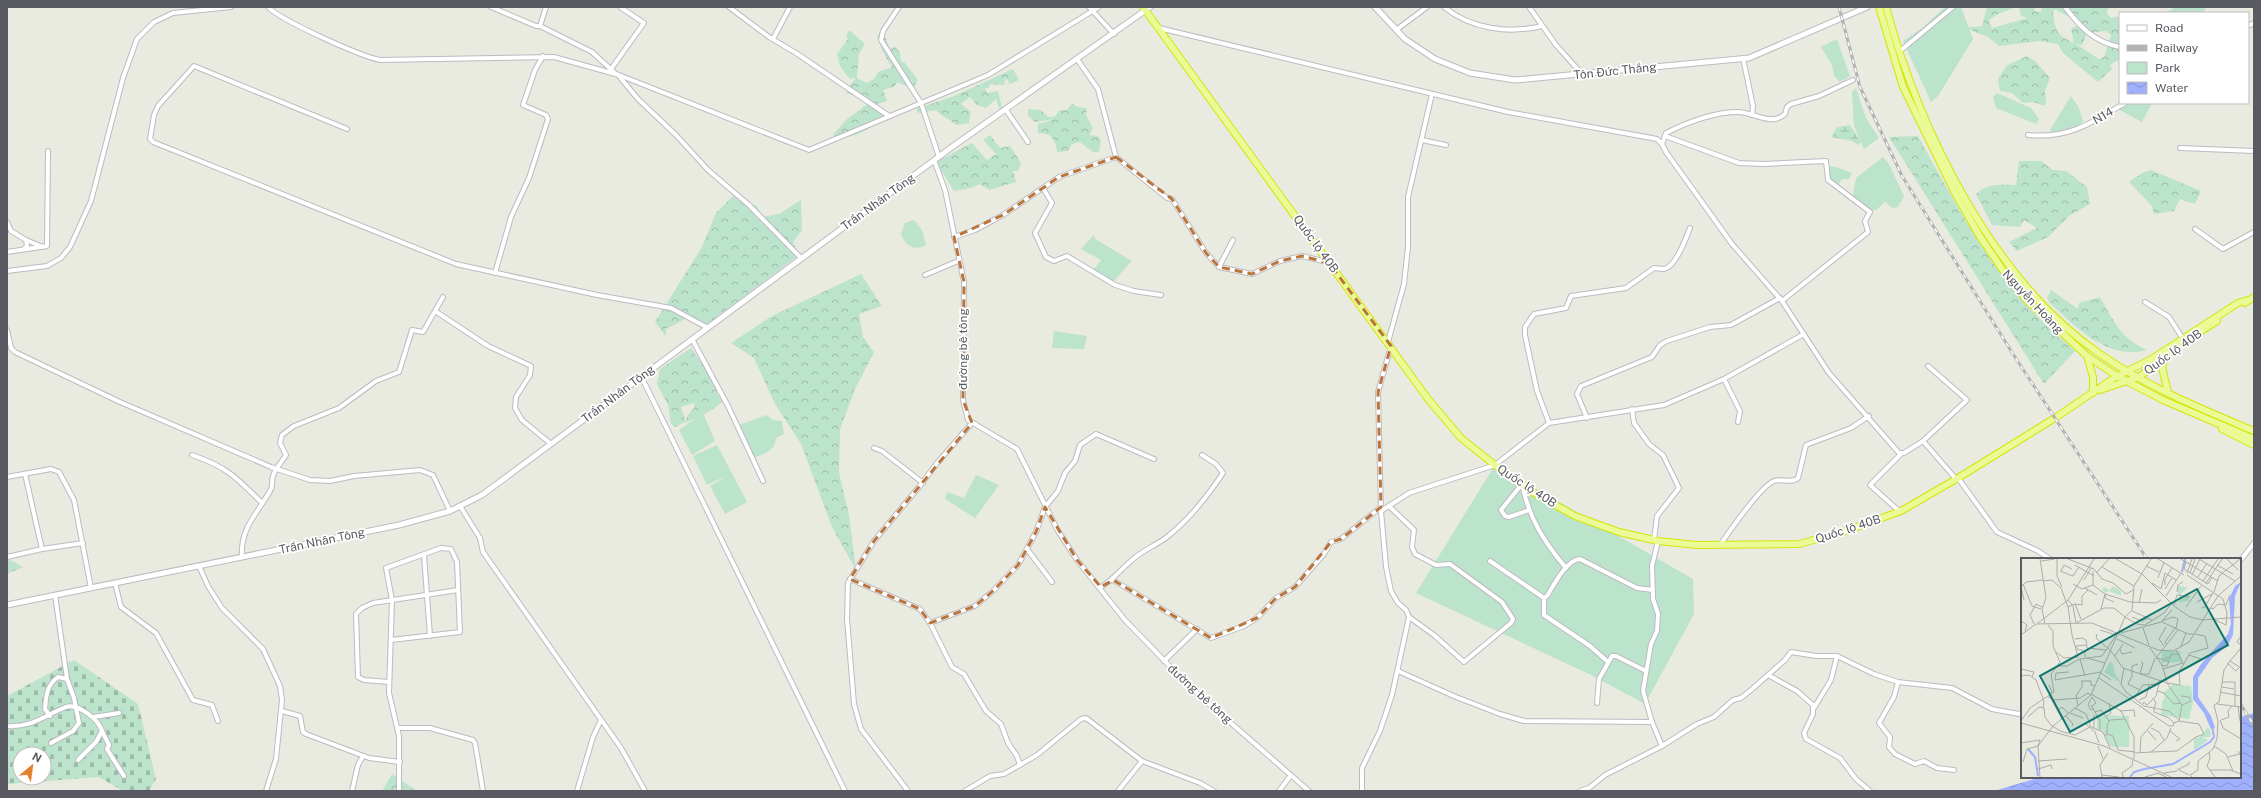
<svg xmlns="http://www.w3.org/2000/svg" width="2261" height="798" font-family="'Public Sans',sans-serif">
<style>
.green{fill:#bce3cb}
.forest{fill:url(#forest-crowns);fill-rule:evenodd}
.wetland{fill:url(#wetland-marsh)}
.cemetery{fill:url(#cemetery-stones);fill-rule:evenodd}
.water{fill:url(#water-waves)}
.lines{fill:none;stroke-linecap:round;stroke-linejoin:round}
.minor-casing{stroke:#bbbbc2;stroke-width:6}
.tertiary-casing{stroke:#bbbbc2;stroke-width:7}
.trunk-casing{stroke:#d5e407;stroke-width:8}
.minor{stroke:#fff;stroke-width:4}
.tertiary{stroke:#fff;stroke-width:5}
.trunk{stroke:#eafa96;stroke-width:6}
.rail-casing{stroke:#b3b3b4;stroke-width:3}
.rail{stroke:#fff;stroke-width:1.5;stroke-dasharray:4.5;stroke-linecap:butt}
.marked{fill:none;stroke:#ba753d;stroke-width:3;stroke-dasharray:8 5;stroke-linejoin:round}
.labels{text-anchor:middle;stroke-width:3.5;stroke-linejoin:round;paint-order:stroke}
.street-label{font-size:12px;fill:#595961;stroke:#fff}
.inset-river{fill:none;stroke:#9fb0fc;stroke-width:2}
.inset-road{fill:none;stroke:#acada9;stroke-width:1}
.view{fill:#0f766e;fill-opacity:0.15;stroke:#0f766e;stroke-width:2}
.inset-edge{fill:none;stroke:#595961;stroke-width:2}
</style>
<defs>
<pattern id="forest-crowns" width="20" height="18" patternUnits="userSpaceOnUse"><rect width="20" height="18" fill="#bce3cb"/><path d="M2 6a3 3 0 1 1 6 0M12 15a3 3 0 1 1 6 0" fill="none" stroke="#9cbba8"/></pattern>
<pattern id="wetland-marsh" width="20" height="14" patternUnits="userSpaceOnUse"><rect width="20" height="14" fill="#bce3cb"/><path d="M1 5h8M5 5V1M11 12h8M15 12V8" fill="none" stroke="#9cbba8"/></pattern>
<pattern id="cemetery-stones" width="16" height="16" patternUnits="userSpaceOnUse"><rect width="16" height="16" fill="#bce3cb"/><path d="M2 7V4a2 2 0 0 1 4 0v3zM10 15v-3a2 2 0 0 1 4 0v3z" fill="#9cbba8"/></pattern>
<pattern id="water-waves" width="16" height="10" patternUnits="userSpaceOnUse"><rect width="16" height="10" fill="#9fb0fc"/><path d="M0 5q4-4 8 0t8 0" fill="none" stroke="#8592cf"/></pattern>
</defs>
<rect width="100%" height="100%" fill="#eaebe0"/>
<g class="green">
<polygon points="1945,7 1961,7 1973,39 1938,96 1931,102 1903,41 1922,28"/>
<polygon points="1837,39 1850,76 1840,82 1834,76 1832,65 1821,47"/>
<polygon points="1856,88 1866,118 1879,138 1864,149 1854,126 1852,92"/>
<polygon points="1997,93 2031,108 2039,119 2036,124 1996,108 1993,97"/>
<polygon points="2071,96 2079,108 2083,122 2071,130 2054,137 2050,130"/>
<polygon points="2125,103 2152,103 2142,122 2116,108"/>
<polygon points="1883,157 1889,164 1904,196 1898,207 1893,208 1885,202 1876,210 1871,210 1855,202 1853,195 1856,178"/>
<polygon points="1830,166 1836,167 1852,173 1849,179 1842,179 1838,185 1830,182 1828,170"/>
<path d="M914,220L922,230L926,245C914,252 905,245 901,234L905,223Z"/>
<polygon points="1094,235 1095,239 1132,261 1111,284 1092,272 1101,260 1081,249"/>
<polygon points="1054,331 1087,336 1084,349 1052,348"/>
<polygon points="703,413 715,441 692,455 679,430"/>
<path d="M766,415L773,420L782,421L784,434L776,438C775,451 765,453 754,458L739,425Z"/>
<polygon points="717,445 747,502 725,514 710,486 728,475 707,485 693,456"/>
<polygon points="1495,465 1693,579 1694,614 1645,704 1593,676 1416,593"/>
<polygon points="976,475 999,485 975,518 945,499 947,492 964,498"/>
</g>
<g class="forest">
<path d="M1987,7H2016L1998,14L1989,20L1992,28L2028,18L2021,16L2019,7H2034L2036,12L2042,11L2041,7H2108L2107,14L2111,18L2120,16V59L2110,65L2112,69L2098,82L2063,53L2058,44L2041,41L1999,46L1988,37L1966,28L1982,26ZM2056,9L2057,11L2070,17L2078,25L2071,29L2074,43C2056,35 2055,30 2053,11ZM2106,31L2111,35L2104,57L2099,59L2076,44L2082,45L2087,33Z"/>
<polygon points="2175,7 2206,7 2203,13 2165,13"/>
<polygon points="849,30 865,44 859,54 857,78 867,83 874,79 878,72 892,67 883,52 877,37 879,33 885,36 890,49 895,47 900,52 901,61 905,63 918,80 913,89 897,82 894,87 883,90 887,101 878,104 846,93 850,85 856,78 850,79 840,66 837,54 848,39 846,36"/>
<polygon points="2027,56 2035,61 2050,78 2045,91 2046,103 2044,106 2034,102 2023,103 2012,93 2000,91 1998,79 2006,66"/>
<path d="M1013,69L1019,80L1010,84L1006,78L1004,85L990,84L989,88H985L987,93L998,91L1002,107L1000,110L996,99L986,108L977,105L970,97L961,104L971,112L969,123L956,125C949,118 943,118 936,110L918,113L916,109L954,96Z"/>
<polygon points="869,103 891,117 856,135 839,139 833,135 847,119"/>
<path d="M1072,104L1078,107L1087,108L1086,115L1093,128L1089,135L1098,136L1101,141L1099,152H1093L1080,142L1072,144L1068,151L1057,152C1055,139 1052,133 1038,133V124L1055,119L1035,122L1028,116V109L1041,110L1048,117H1054L1060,110H1067Z"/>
<polygon points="990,135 1000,148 1010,146 1021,163 1018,171 1013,171 1016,182 989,190 980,184 971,188 954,191 936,162 972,143 987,160 996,154 983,140"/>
<path d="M1918,136C1950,194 1985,261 2030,309C2044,324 2060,337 2075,351L2044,384L1889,137Z"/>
<path d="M2019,161H2041L2053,170L2066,171L2087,187L2090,204L2069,216L2048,237L2017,251L2009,242L2037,228L2024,220L2020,227L1992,225L1976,194C1989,183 2001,185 2016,185Z"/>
<polygon points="2151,170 2201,191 2195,204 2180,199 2174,211 2154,214 2152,206 2129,182 2142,173"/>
<polygon points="733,196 757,206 762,217 779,214 801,200 802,230 793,242 799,255 702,328 691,316 666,329 666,336 655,322 702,247 716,213"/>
<polygon points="861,274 882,306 859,314 863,337 874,352 855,389 840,429 839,473 849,515 856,570 832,527 801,444 775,404 754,358 731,343 772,316"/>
<path d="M2051,290L2078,309L2079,303L2100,297C2113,320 2122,340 2147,350C2108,361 2077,328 2050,303L2047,298Z"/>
<path d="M691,348L712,378L717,393L722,402C711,412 699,416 686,423L687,416L694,408V403L681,407L686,422L675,427L671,424L668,405L657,384L660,369Z"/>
<polygon points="7,558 23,567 7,574"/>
<polygon points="392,774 417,791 382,791"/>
</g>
<polygon class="wetland" points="1850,125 1861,142 1858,145 1852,141 1831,137 1837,127"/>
<path class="cemetery" d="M74,660L138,704L156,779L149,791H123L99,777L7,784V696ZM20,754H44V778H20Z"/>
<polygon class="water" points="2254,713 2254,791 1994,791 2041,777 2240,777 2240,717"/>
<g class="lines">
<g class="minor-casing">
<g id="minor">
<path d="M268,7C282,21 360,56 380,60L554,57L619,75L809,150L988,75L1099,7"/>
<polyline points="491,7 536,26 540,26 546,7"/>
<polyline points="729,7 769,37 796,53 889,116"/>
<polyline points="899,7 883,31 881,40 921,103 939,157"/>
<polyline points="1089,7 1114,34"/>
<path d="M1444,7C1471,29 1509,34 1542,26"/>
<polyline points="1529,7 1556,45 1582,74"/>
<path d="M2065,7C2080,27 2094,42 2120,47"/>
<polyline points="540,26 592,52 616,74"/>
<polyline points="2248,26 2254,23"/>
<polyline points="1159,28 1508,112 1657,139 1662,144 1666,152 1732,244 1782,301 1829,373 1899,453 1904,453 1923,441 1956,479"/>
<polyline points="1396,30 1427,7"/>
<polyline points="773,39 790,7"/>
<polyline points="1900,51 1953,7"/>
<polyline points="1743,58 1753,106 1752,115"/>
<polyline points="1077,59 1098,89 1116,157 1167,198 1172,199 1206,253 1219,267 1252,274 1280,261 1302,256 1327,262"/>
<polyline points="611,69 644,23 620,7"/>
<polyline points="619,76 638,99 676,135 708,170 749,205 801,258"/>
<polyline points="1006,110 1028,142"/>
<polyline points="347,129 194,66 158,106 154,115 150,139 153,142 456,264 597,295 671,308 708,328"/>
<path d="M2028,135C2068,139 2092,123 2125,103"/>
<polyline points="1665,136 1739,163 1764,164 1826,161 1828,180 1870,212 1865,221 1868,232 1782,301"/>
<polyline points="1422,140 1446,145"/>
<path d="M1662,144L1666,133C1688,122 1714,112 1738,112C1754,112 1771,127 1785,114L1787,107L1791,104L1819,96L1853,80"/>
<polyline points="2180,148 2254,151"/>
<polyline points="934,160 945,190 964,282 963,400 968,420 1017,449 1058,531 1077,560 1125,620 1192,689 1309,791"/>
<polyline points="1043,188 1052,203 1035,233 1046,257 1054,261 1067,256 1115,285 1134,291 1161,295"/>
<polyline points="7,222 11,231 26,240 27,246 24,249"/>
<polyline points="2195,229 2223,249 2254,232"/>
<polyline points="954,237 975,230 1003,215 1059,177 1116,157"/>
<polyline points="26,240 43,247"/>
<polyline points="7,252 47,246 48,151"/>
<polyline points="1219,267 1233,240"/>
<polyline points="7,271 47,266 61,258 70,247 91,201 123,78 137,39 154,22 173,13 231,7"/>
<polyline points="495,273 511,217 529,178 548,119 546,115 523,105 535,70 543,56"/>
<polyline points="925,275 958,261"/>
<polyline points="2145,302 2169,317 2183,339"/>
<polyline points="435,311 488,346 531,366 530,375 516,397 515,408 522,420 551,444"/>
<polyline points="7,330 11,348 15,352 120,402 271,467 310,480 330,481 354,476 420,470 433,475 450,511"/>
<polyline points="692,339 728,406 763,481"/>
<polyline points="1388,342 1404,284 1408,247 1408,197 1432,94"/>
<polyline points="641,376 845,791"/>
<polyline points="1724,379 1740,411 1738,422"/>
<polyline points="1632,409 1634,423 1649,444 1663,455 1679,488 1657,516 1654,540"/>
<polyline points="1587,418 1577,394 1581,386 1652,357 1660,345 1667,341 1710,327 1731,325 1780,298"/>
<path d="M1549,423L1537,391L1525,335V327L1534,314L1566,308L1571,296L1626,288L1654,268C1657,268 1661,269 1664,269C1676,267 1686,238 1690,228"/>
<polyline points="1923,441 1967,400 1928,366"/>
<polyline points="874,448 882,451 923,483"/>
<path d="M192,455C227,467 236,477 261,502"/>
<polyline points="25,474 42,549"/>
<polyline points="7,477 51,469 59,472 74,500 91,588"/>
<polyline points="1958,478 1997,532 2038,551 2050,559"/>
<path d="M1522,484C1529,518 1544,542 1566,568"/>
<polyline points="1522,484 1501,510 1505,516 1509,517 1529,510"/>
<polyline points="460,506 480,538 483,552 621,748 645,791"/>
<polyline points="1389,506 1414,530 1412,547 1415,554 1436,565 1450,564 1502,602 1513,619 1511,623 1464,662 1434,635 1409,617"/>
<polyline points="1381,511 1409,493 1495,465 1549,423 1664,405 1724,379 1804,334"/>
<polyline points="1899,511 1870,485 1902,453"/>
<polyline points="1658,541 1652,566 1653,599 1658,614 1657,631 1651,644 1643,691 1652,722 1662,746"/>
<path d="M1720,545C1729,532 1761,486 1774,481C1782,478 1791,484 1798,478L1806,445L1851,428L1869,416"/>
<polyline points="1027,549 1052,582"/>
<polyline points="424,555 430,636"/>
<polyline points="7,557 42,549 83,543"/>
<path d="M242,557C240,528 257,514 270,491C274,485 271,481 273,476C275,468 282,462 286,455L280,443L282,435L294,426L339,408L376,381L399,372L412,330L423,332L443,297"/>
<path d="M1490,561L1544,598L1547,596C1554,585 1566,560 1580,559L1637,588L1653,590"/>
<polyline points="2240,561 2254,543"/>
<polyline points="199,566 208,586 222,608 263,649 280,686 282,700 276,759 266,791"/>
<polyline points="850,579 920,609 930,623"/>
<polyline points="1113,580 1211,638 1244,626 1257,618 1276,598 1295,587 1324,554 1331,542 1341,539 1381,507"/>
<polyline points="115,583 121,607 156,633 193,700 212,705 218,721"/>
<path d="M1101,587C1113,580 1120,570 1131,561C1141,551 1155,546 1167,537C1190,519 1207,497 1223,473L1216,464L1202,455"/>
<polyline points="1544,598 1544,615 1590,646 1608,662"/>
<polyline points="391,640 460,632 457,562 451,549 441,548 386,568 392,600 389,693 399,736 399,791"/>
<polyline points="1164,661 1197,629"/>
<polyline points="1398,671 1456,697 1500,714 1524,721 1652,722"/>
<polyline points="1768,675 1797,691 1813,705 1813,714 1804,733 1806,739 1840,758 1856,779 1870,791"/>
<polyline points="389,682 364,680 358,677 356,614 362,608 373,603 458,590"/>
<polyline points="1898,682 1894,697 1879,723 1890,737 1889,747 1895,754 1915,764 1924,761 1937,768 1954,770"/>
<polyline points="1597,703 1599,679 1612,656 1616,656 1646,671"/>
<polyline points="1814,708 1831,680 1837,656"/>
<polyline points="282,711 300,716 303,732 306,734 369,758 400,762"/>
<path d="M50,716L45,709C46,695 47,685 58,677L67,679"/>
<polyline points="93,717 119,713"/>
<path d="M7,726C32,728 45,715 66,707C78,703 99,720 102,731L96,742L78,760"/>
<polyline points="398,728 430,728 473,740 475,743 483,791"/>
<polyline points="102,731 109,745 107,749 124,776"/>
<polyline points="51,743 73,731 79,723 74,698 67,679 55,595"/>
<polyline points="1020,765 1017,756 1008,743 1001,724 986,711 964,674 952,667 930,623 975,606 994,590 1018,565 1036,532 1045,507 1058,491 1065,473 1075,461 1080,445 1096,434 1154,459"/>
<polyline points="352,791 358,765 363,756"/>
<polyline points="577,791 593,737 601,720"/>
<polyline points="908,791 861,729 854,704 847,619 848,583 874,541 919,487 937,463 972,423"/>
<polyline points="965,791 990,776 1004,774 1037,755 1081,719 1086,718 1142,761 1200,783 1214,791"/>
<polyline points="1118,791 1142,761"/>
<polyline points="1279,791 1291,775"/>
<polyline points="1362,791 1362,768 1380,731 1392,695 1409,617 1406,610 1398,603 1391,591 1386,567 1381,511 1378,392 1391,346"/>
<polyline points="1580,791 1589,788 1605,775 1662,746 1697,724 1714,717 1733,700 1741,698 1751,690 1785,660 1791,652 1816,656 1837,656 1874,674 1898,682 1952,688 1992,709 2019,714 2022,713"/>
</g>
</g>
<g class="tertiary-casing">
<g id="tertiary">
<polyline points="1375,7 1405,39 1435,59 1470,73 1515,80 1749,58 1867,7"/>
<polyline points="7,605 399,525 450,511 482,495 952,147 1150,7"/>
</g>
</g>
<g class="trunk-casing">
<g id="trunk">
<polyline points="1143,7 1428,399 1461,438 1491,462 1534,493 1575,516 1619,532 1658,541 1697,545 1799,544 1846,531 1901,511 1958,478 2055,418 2117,376 2150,360 2238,303 2248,300"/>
<polyline points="1879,7 1903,87 1955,193 1979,235 2002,269 2028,301 2087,356 2117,376 2163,400 2254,439"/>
<path d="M1886,7C1919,129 1993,281 2100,354C2147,387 2202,409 2254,431"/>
<polyline points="2245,303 2254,297"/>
<polyline points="2087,356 2093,377 2093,393"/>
<polyline points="2165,357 2162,367 2168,393"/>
<polyline points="2100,390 2139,377 2182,343 2217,321"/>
<polyline points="2222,429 2254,445"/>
</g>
</g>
<use href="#minor" class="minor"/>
<use href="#tertiary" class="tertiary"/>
<use href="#trunk" class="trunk"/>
<g class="rail-casing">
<g id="rail">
<polyline points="1839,7 1860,87 1902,176 2013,354 2147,559"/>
<polyline points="2240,703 2254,726"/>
</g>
</g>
<use href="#rail" class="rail"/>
</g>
<path class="marked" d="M1116,157L1172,199L1206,253L1219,267L1252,274L1280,261L1302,256L1329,263L1391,346L1378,392L1381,507L1341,539L1331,542L1295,587L1276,598L1257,618L1211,638L1113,580L1101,587L1077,560L1045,507L1036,532L1018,565L994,590L975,606L930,623L920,609L850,579L874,541L972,423L963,400L964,282L954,237L1003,215L1059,177Z"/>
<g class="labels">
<g class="street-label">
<text transform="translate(1615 71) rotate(-6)" y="4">Tôn Đức Thắng</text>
<text transform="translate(2103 116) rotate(-30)" y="4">N14</text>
<text transform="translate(878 202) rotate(-36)" y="4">Trần Nhân Tông</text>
<text transform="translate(1316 244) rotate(54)" y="4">Quốc lộ 40B</text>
<text transform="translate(2033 302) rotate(47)" y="4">Nguyễn Hoàng</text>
<text transform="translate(963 349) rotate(-90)" y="4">đường bê tông</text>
<text transform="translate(2173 352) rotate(-36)" y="4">Quốc lộ 40B</text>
<text transform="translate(618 394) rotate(-37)" y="4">Trần Nhân Tông</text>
<text transform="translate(1527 486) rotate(33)" y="4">Quốc lộ 40B</text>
<text transform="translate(1848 529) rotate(-18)" y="4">Quốc lộ 40B</text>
<text transform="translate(322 541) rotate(-12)" y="4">Trần Nhân Tông</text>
<text transform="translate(1200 694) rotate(42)" y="4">đường bê tông</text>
</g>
</g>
<g transform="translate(2021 558)">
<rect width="220" height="220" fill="#eaebe0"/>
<path d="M141,93H159L161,104L140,105Z" fill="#bce3cb"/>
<path d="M92,28L100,33V38L88,33L84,35L81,31L83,29L89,32ZM157,28L167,29L159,37L164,38L167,37L165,35H168V43L157,44L159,40L157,38ZM89,104L92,106L94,116L100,125L83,114ZM153,126L170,128L172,144L168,161L140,157L141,144L144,139L142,135ZM76,157L108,158V189H91L87,185L82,172L76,171ZM187,169L190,175L189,179H180L187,182L173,192V179L178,180Z" fill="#bce3cb"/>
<path d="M220,24L214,38L212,77L206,88L191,100L177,120V139L190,158L194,170L190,171L183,155L172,141V119L180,106L207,76L210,66L208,41L214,28Z" fill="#9fb0fc"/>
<path class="inset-river" d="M161,14L164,1M7,191L14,199L17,218M109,219L113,214L123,211L152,206L189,184L193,179L191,168"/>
<path class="inset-road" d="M19,1L25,40L21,51L24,66M36,1V18L41,29M47,1L73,11L81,21L92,25L105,36L112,32M95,1L121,16L153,48L169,59L182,62L220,59M137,1L163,17M160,1L197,23M178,1L214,23M206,1L217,12M20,3L34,1M165,4L163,11L185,25L187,26L191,19M54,7L73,18M196,7L212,16M125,8L138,14M81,9L113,28M39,13L52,18L58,9M40,13L43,7L51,11M75,15L88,1M166,15L171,1M169,15L174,1M166,17L202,41L206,55M171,17L179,1M177,19L186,5M137,20L143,4M63,22L70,10M22,23L31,22L40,30L47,49L54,46M182,23L197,1M131,25L140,31L144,15L155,22M185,25L201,1M2,26L11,48L20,51M52,26L61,31L72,27V13M72,27L84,36M144,27V21L151,10M0,29L5,24L22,22M0,29L3,42M64,30L76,37M144,31L151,20M156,34L157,27L162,24M193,34L198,18L219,1M85,36L84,40L93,44M145,38L160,15M47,42L52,48L55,65L83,50H93L104,59L111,52L113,28L130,1M176,44L191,36M118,45L121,31M153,47L156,37L169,39M165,49L180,28M181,49L183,50L192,35M189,50L192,51L197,46L205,47L209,37M80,51L84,36L109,44L135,45L140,42M111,53L131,62M111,59L121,63L127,60M60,61L54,46L61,47V38L67,32M194,62L205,67L206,55M0,63L6,67L4,73M141,63L152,59L157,61L155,70M141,64L167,76H172M17,65L47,42L73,1M13,66L9,57L15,46L21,49M122,70L128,87M79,72L95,77M100,75L140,64L151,52M76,76L75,80L90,93M0,77L15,66L71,65L137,92L152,93L168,84L197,38L220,18M220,78L216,84L220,87M54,81L61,80L65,82L66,90L85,92M96,81L114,90M145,86L144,84L154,70M143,88L138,81L145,69M160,88L165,75M129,90L141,107L146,124M220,90L209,103L220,110M99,91L101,96L111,94M155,92L162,105M90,93L102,110L146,125L161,147L158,163M35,94L43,100L57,99L51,77L47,49M168,97L180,101M94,98L102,86M64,99V95L61,92H57L55,88L65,87M66,100L84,105M135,100L157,72M135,100L148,103L146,108L141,107M144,100H149L150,96H157M59,101L64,118M206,105L215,113L218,110M117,106L111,108V118L107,126L119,132M37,108H46L59,101L81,98L96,76M0,111L13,114L11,119M142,111L162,105M48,114L35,115L34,122L80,114M80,115L90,122M119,116H128L134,100M119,116L122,105L120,104M0,118L8,117L15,122L23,143L22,150M78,120L148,168H152L153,165L148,160L133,154V150L123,148L105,134L100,126L103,110M61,123H70V127L74,128M201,124H214V148M146,125L159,127L158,114L169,95L187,90L184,78L174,76M28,127L31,134L28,137L41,161M201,129L213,131M137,133L143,135L153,146L160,145M199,134L220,138M70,136L100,153L113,179V201M160,138L168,139L170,143L161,147M27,139L33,142L59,140L67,135L70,137M114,139L122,127L138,126L139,123M132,140L135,145L133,150L148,153L158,162M118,142L125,139L128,127M122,146L123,144L126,147L135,138L138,126M196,146L220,149M70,147L79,163V173M57,148L55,138L61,129V122M71,148L75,145L71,139L67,147L70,152L72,151M217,148L219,163M54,150L65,156L70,169L82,174L89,190M36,153L41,149L48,156M99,153L113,152L114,159M74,154L80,152L88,163M49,155L62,160M73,157V170M45,158L52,166L51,168M85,158L90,155L88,145M7,159L18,149L23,150L24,159L30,167L39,173L54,177L69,169M199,162L202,170L220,181M200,162L208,159L207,153L211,148M0,163L9,150L33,134L30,116L39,104L32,88V73L27,67M0,165L83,188L150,219M65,166L74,174L78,185M130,170L138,174L143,182M127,173L135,182M149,173L159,181L155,183M86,176V167L89,162L104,161M83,178L86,176L92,178L97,192L114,194M0,185L19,182L17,188L6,191L2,204M77,188L82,201M193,188L205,196L212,213M130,194L156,193L175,179L183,176L178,166L158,163L153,165M188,194L189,200L186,208L194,219M114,195L130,194L146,180L150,170M119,195L120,179L132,165M207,199L219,196L217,193M17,203L46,201M17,211L30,207L31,211M156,211L168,217M158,211L168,206V204M189,212H209L220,216M143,215L156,213M81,217L98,219M19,219L17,188L32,168L70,137L104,59L116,66L124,67L143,55L150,46M81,219L79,207L87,195M102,219L101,215L111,208L112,202M124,219L137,215L145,219M171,219L169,217L177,212V203L192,191L196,181L197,163L193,147L198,144L203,112L209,103"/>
<path class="view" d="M176,31L207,87L49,174L19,118Z"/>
<rect width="220" height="220" class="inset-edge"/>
</g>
<rect width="2261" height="798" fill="none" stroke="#595961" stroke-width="16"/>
<rect x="2119" y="12" width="130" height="92" fill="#ffffff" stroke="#bdbdc0"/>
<rect x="2127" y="25" width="20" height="6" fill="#ffffff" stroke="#bdbdc0"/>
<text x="2155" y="32" font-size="12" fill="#595961">Road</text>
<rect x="2127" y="45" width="20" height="6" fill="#b3b3b4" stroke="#bdbdc0"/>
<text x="2155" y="52" font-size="12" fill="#595961">Railway</text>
<rect x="2127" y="62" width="20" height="12" fill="#bce3cb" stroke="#bdbdc0"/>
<text x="2155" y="72" font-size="12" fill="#595961">Park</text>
<rect x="2127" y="82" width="20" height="12" fill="url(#water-waves)" stroke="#bdbdc0"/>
<text x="2155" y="92" font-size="12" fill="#595961">Water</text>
<g transform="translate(32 766) rotate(29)"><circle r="19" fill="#ffffff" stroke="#bdbdc0"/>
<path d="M0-3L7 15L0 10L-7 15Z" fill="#e3812e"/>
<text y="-6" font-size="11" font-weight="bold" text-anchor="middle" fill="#595961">N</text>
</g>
</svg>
